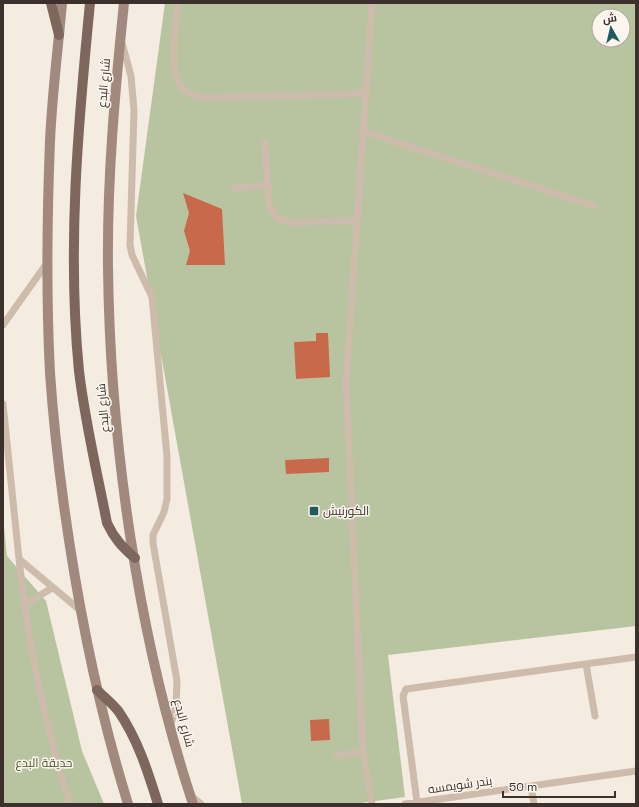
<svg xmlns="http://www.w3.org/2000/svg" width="639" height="807" font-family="'Space Grotesk',Cairo,sans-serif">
<rect width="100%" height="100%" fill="#f4ebe1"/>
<path fill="#b8c4a0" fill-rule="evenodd" d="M165,3H636V626L388,655L405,797L353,804H242L136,216ZM599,16H623V40H599Z
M3,517L7,556L46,601L82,751L104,804H3Z"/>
<path fill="#c8694b" d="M183,193L222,209L225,265H186L190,251L184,231L189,213Z
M316,333H328L330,377L296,379L294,342L316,341Z
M329,458V472L286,474L285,460Z
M329,719L330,740L311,741L310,720Z"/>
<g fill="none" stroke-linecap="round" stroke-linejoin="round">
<path stroke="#cdbbac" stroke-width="7" d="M178,3C176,25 165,79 187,92C193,96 201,97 208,98L366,93
M372,3L346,383L363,753L372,804
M122,43L131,76L134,110L130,245L132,255L152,297L167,456V499L164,512L153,535V543L177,681L176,706L171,724
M362,131L594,206
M265,143L269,205L277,218L287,222L356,221
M234,188L268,185
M3,325L47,263
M3,404L19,559L81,611
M19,559C28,643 44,724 70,804
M24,605L52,588
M586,664L595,716
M337,755L363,753
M531,786L534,804
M190,795L201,804
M417,802L403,696L406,689L636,657
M405,804L636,771"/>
<path stroke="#a18a7d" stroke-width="10" d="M62,3C58,49 52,95 50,141C47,218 46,296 50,373C53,417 58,462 64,506C78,607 98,707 128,804
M124,3C115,91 107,179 108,267C110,442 138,638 193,804"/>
<path stroke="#7d675c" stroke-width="10" d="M51,3L59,35
M90,3C78,125 67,249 79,371C85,422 97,472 107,523C114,538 122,547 135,558
M97,690C104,697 113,704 119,712C138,740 148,772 158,804"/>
</g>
<rect fill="#1f5a5e" stroke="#fbf5ee" stroke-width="1.5" x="309" y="506" width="10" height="10" rx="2"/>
<g text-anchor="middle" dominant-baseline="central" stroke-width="3" stroke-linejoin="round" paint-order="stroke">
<g font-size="12" fill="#3b302b" stroke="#fbf5ee">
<text transform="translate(104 83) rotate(-85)">شارع البدع</text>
<text transform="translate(103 408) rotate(-95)">شارع البدع</text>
<text transform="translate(184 723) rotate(75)">شارع البدع</text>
<text transform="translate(460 785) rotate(-8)">بندر شويمسه</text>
</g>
<g font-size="12" fill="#3b302b" stroke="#fbf5ee" text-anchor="start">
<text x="323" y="511">الكورنيش</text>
</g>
<g font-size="12" fill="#4a5a2e" stroke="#fbf5ee">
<text x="44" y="763">حديقة البدع</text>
</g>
</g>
<rect width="639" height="807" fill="none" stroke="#3b302b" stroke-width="8"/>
<g transform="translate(611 28) rotate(352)"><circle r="19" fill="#fbf5ee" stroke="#aea6a0"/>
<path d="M0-3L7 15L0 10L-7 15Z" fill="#1f5a5e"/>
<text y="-6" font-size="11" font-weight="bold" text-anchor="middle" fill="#3b302b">ش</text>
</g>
<path d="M503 791v6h112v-6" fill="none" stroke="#3b302b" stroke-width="2"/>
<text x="509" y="791" font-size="12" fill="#3b302b" stroke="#fbf5ee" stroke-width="3" paint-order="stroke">50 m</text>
</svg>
